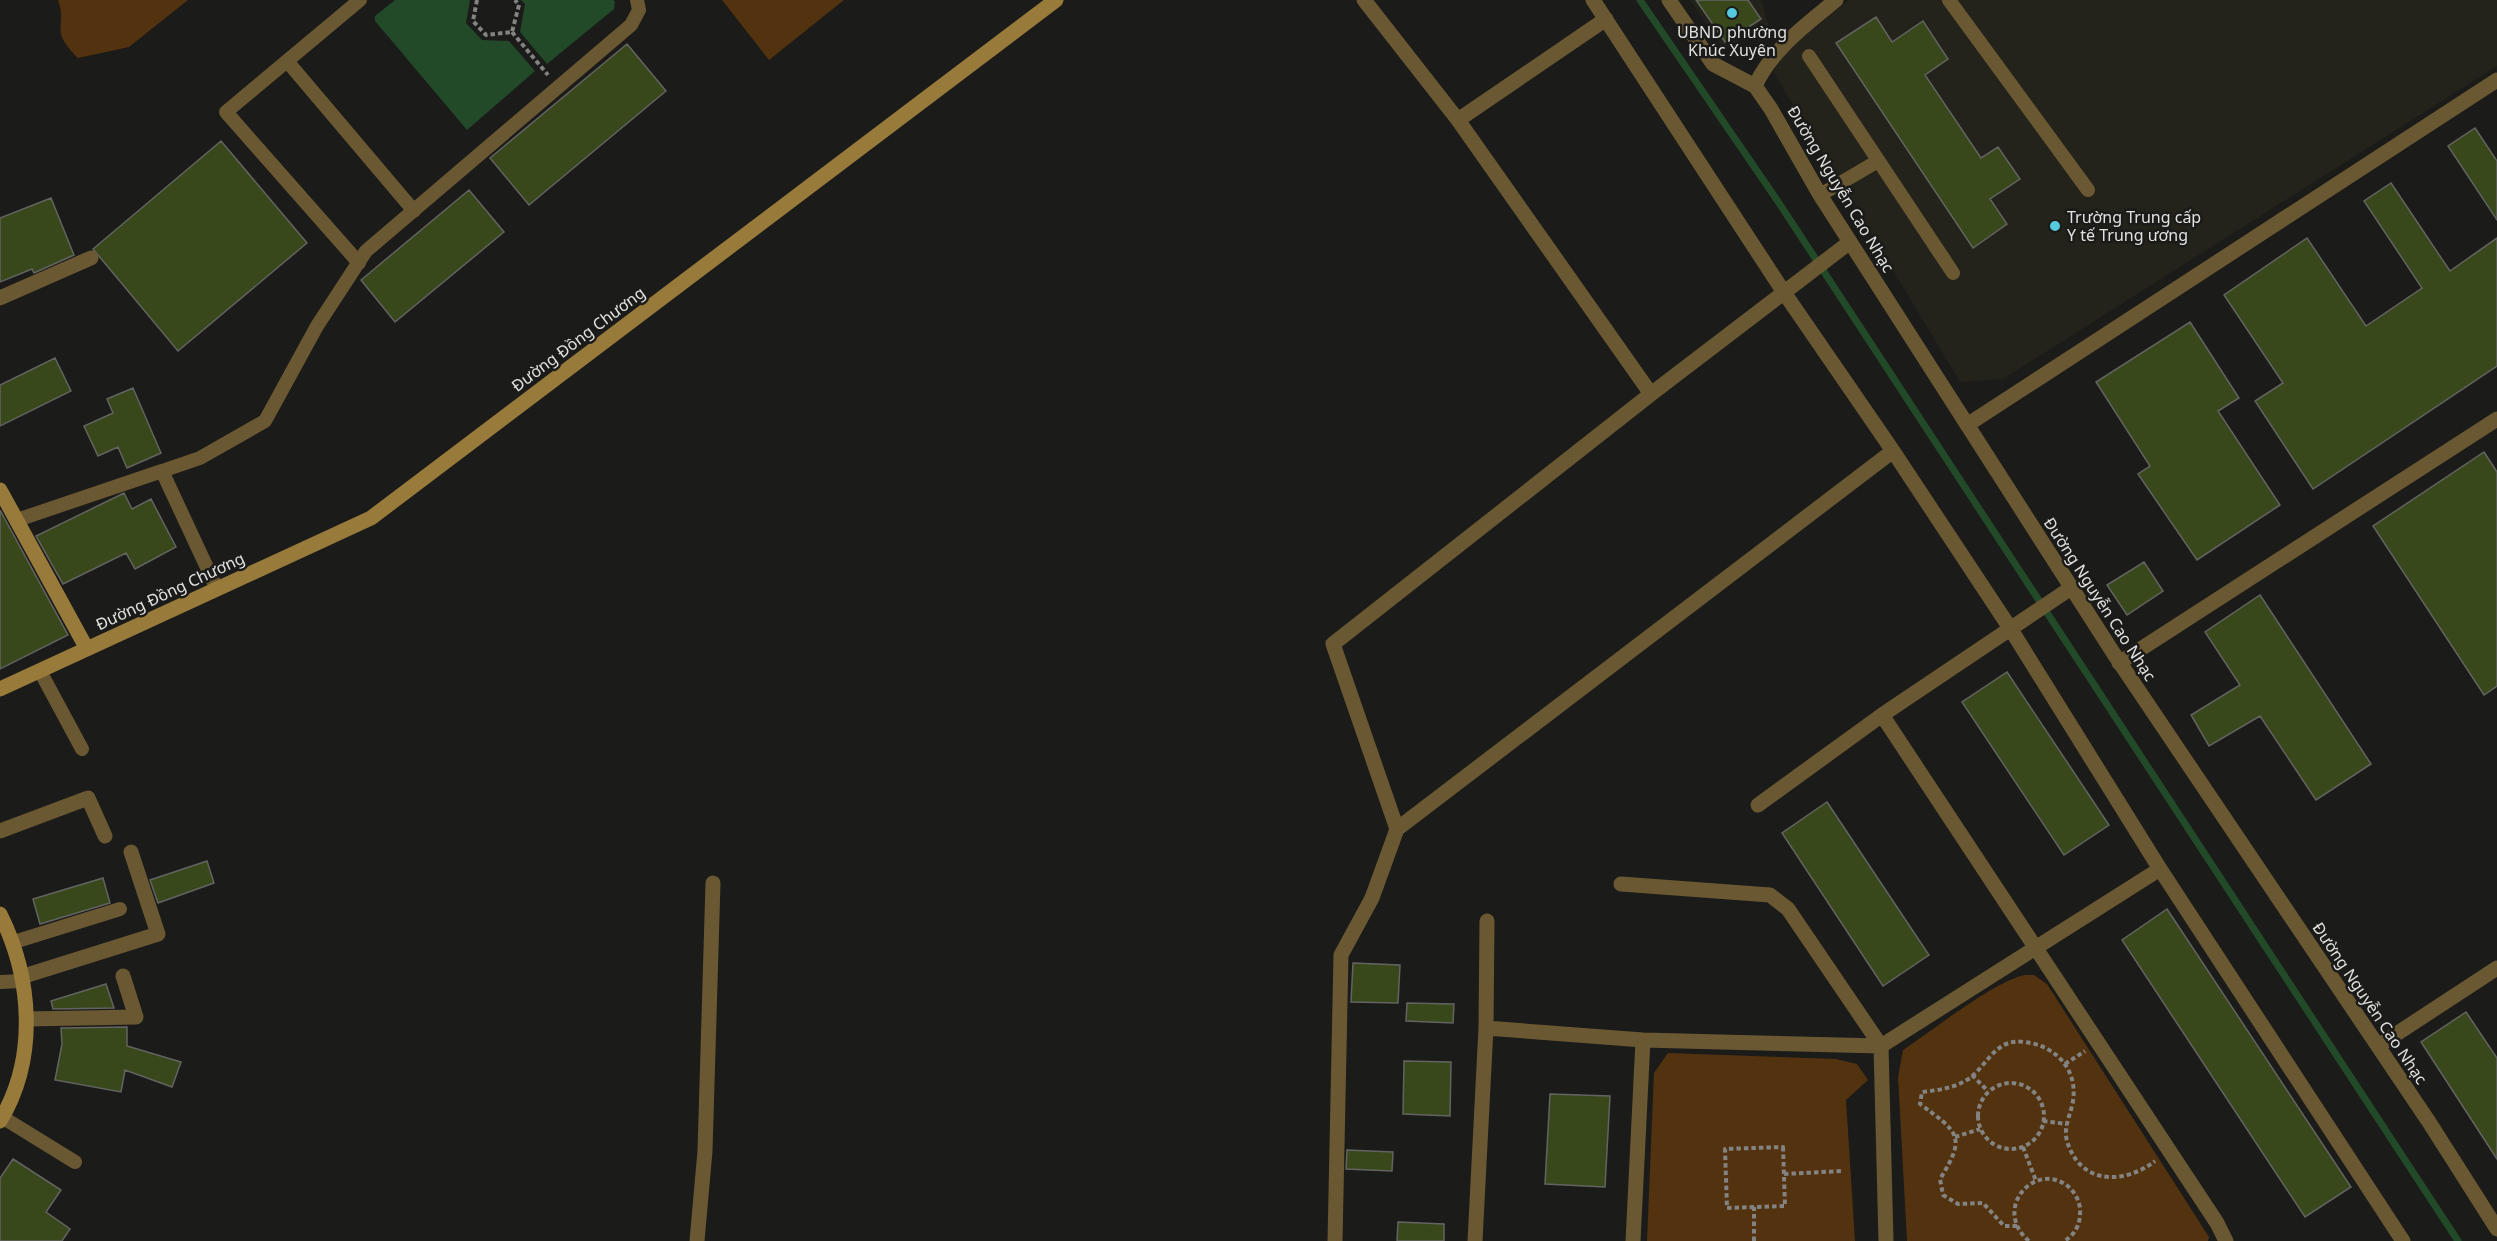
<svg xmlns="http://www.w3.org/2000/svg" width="2497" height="1241" font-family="'Noto Sans',sans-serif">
<rect width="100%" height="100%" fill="#1b1b19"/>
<path fill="#23231b" d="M1690,0H1761L1769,26L1724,50Z
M1849,0H2497V66L2003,379L1960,382L1774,73L1777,59Z"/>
<path fill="#53320f" d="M58,0H188L129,47L78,58C48,28 68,29 58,0Z
M722,0H844L769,60Z
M2025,975H2034L2047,984L2209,1237L2208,1241H1907L1898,1077L1903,1050C1932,1031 1994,981 2025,975Z
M1668,1053L1836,1059L1857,1064L1868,1080L1846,1100L1855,1241H1647L1654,1073Z"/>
<path fill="#224a29" d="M395,0H470L466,23L482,40L509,41L535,71L467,130L375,21V16Z
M521,0H613L615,2L614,9L547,64L520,32L525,4Z"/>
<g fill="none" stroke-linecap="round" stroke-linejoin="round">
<path stroke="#224a29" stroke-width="7" d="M1640,0L1779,203L2458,1241"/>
</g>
<path fill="#38481b" stroke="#636462" stroke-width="1.5" d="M1696,0H1748L1761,19L1725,42Z
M1876,17L1892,42L1923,21L1948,59L1925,75L1981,158L1998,147L2020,179L1990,199L2007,224L1973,248L1836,43Z
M627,44L666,91L529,205L490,158Z
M2475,128L2497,161V220L2448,146Z
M221,141L307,243L178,351L93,249Z
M2391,183L2450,271L2497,238V366L2313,489L2255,401L2283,383L2224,295L2307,238L2366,326L2422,288L2364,201Z
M469,190L504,232L395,322L361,280Z
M51,198L74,255L34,273L32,269L0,282V218Z
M2190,322L2239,398L2218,411L2280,505L2197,560L2138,474L2150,466L2096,382Z
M55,358L71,391L0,426V385Z
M133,388L161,453L127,468L118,447L98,456L84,426L113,413L107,399Z
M2484,452L2497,472V686L2484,695L2373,526Z
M124,493L132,509L151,499L176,547L135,569L126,553L63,584L36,536Z
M0,510L68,635L0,669Z
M2144,562L2163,591L2127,615L2107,585Z
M2260,595L2371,764L2316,800L2260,716L2209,746L2191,715L2240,685L2205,632Z
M2007,672L2109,825L2064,855L1962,702Z
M1827,802L1929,955L1883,986L1782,833Z
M207,861L214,883L158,903L150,880Z
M103,878L110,903L40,924L33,899Z
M2167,909L2351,1187L2305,1217L2122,940Z
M1353,963L1400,965L1398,1003L1351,1002Z
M106,984L114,1008L53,1009L51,1001Z
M1407,1003L1454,1004L1453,1023L1406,1021Z
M2466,1012L2497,1058V1159L2421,1042Z
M127,1027V1046L181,1062L172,1087L125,1070L121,1092L55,1080L62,1044L61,1028Z
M1404,1061L1451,1062L1450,1116L1403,1114Z
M1550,1094L1610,1096L1605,1187L1545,1184Z
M1347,1150L1393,1152L1392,1171L1346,1169Z
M13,1159L61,1190L46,1212L70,1229L62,1241H0V1178Z
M1398,1222L1444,1224V1241H1397Z"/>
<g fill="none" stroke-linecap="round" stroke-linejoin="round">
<path stroke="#838381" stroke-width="4" stroke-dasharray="4.5 3" stroke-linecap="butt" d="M477,0L473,21L486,35L512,32L519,5L515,0
M512,32L548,75
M2065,1064L2085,1051
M1972,1075L1988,1091
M1978 1116a33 33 0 1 1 66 0a33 33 0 1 1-66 0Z
M2043,1121L2067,1124
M1955,1137L1980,1129
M1783,1147L1785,1206L1727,1208L1725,1149Z
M2023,1147L2036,1181
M1784,1174L1843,1171
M2017,1226H2004L1983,1203L1958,1204L1943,1195L1940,1179C1967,1136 1958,1132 1920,1104L1922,1092C1939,1090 1955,1088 1970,1078C1988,1064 1996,1038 2024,1042C2055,1045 2078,1069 2073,1101C2071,1114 2063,1127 2067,1141C2080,1185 2124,1185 2155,1161
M1754,1241V1207
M2029,1241C1990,1208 2038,1157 2071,1189C2077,1196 2081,1205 2080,1214C2080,1225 2074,1236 2064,1241"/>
<path stroke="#6a5832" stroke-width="14" d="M1949,0L2088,190
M1809,56L1953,273
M287,61L414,211
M1820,195L1878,161
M359,263L226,112L360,0
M162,471L200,458L265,421L317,326L366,251L631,25L639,10L637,0
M17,520L162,471L217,589
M40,671L82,749
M14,942L120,909
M0,982L22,981
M2,1117L75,1162"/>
<path stroke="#6a5832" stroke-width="15" d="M1364,0L1458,120L1651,394L1333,644L1397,829L1893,451
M1593,0L1783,291L1893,451L2010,628L2160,869L2403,1241
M1669,0L1713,64L1755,86L1771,109L1820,195L2114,654L2429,1122L2497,1229
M1755,86C1772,49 1805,26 1836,0
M1458,120L1606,19
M0,298L91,258
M1651,394L1850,242
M1967,425L2497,80
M2119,663L2497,419
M1882,715L2217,1223L2226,1241
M1758,805L1882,715L2071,588
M0,831L88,798L105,836
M1621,884L1770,895L1788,909L1881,1046L1886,1241
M21,977L158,934L131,852
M27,1019L136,1017L123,976
M1486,1028L1643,1040L1881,1046L2160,869
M2378,1046L2497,968
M697,1241L705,1151L713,883
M1335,1241L1341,955L1372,898L1397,829
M1475,1241L1486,1028L1487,921
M1633,1241L1643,1040"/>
<path stroke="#987a3b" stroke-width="15" d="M0,490L87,649
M0,689L371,518L1056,0
M0,914C32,978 38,1058 0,1121"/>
</g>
<g fill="#55cade" stroke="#1b1b19" stroke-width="2">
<circle cx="1732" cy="13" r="6"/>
<circle cx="2055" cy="226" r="6"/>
</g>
<g text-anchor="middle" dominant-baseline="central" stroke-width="5" stroke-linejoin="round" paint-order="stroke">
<g font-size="16" fill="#e1e1e0" stroke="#1b1b19">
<text x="1732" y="32">UBND phường<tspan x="1732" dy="18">Khúc Xuyên</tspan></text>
<text x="2067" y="217" text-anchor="start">Trường Trung cấp<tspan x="2067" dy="18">Y tế Trung ương</tspan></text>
</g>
<g font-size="16" fill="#e1e1e0" stroke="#1b1b19">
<text transform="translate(1841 189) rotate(59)">Đường Nguyễn Cao Nhạc</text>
<text transform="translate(578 339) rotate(-37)">Đường Đồng Chương</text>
<text transform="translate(170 591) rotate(-25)">Đường Đồng Chương</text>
<text transform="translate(2100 599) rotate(57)">Đường Nguyễn Cao Nhạc</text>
<text transform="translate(2370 1003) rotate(56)">Đường Nguyễn Cao Nhạc</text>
</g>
</g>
</svg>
